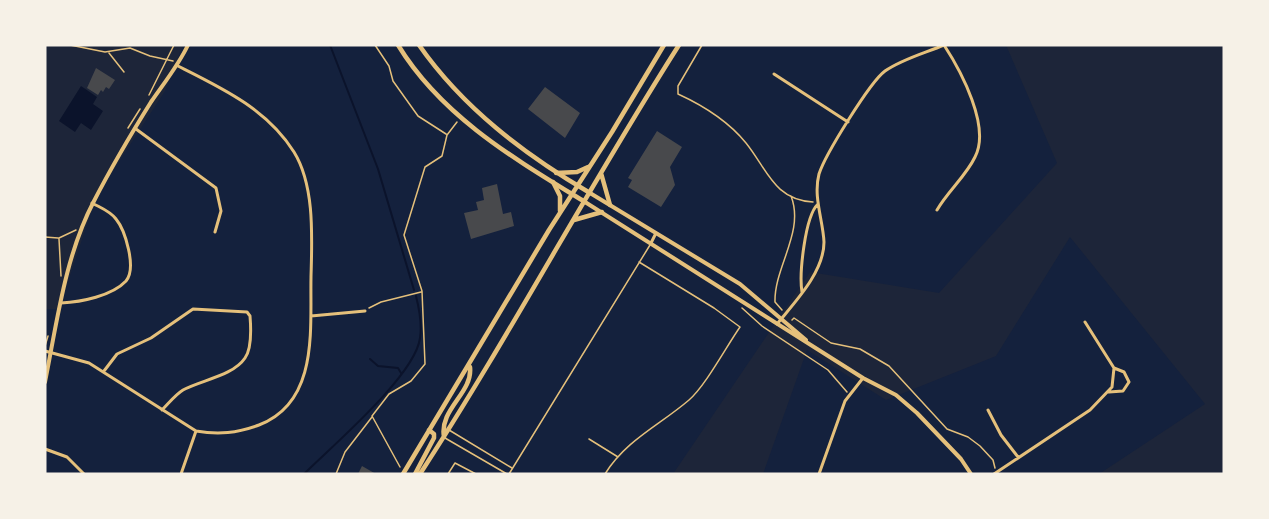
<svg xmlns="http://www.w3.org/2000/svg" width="1269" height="519" font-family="'Space Grotesk',sans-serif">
<rect width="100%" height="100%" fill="#14213d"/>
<path fill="#1d2539" d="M45,45H183L165,91L96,197L59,309H45Z
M1006,45H1224V474H1099L1205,404L1070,237L996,356L886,400L807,350L763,474H673L810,272L939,293L1057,163Z"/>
<path fill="#0b132b" d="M81,86L97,97L93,104L103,111L91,130L81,123L75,132L59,121Z"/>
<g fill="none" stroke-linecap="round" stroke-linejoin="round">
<path stroke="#0b132b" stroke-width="2" d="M330,45L378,169L414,290
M370,359L378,366L398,368L401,373
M304,474C332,446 415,376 420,338C422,326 419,308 416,296"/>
</g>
<path fill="#48494c" d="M96,68L115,80L109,89L106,87L103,92L101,90L98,95L87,88Z
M545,87L580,113L565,138L528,109Z
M657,131L682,147L670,167L675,185L661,207L628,187L632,180L628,178Z
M497,184L503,214L511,212L514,226L471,239L464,213L478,210L476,202L484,200L482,188Z
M362,466L376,474H358Z"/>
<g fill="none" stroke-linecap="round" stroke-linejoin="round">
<path stroke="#e5c07b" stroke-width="1.5" d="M70,45L105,52L130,48L150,56L173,61
M375,45L389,66L393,81L418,116L446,134
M702,45L678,86V94C702,105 729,122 746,143C767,169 774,200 813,202
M109,53L124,72
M149,95L174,45
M128,128L140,109
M45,237L58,238
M59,238L76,230
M59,239L61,276
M369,308L381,302L421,292
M742,308L762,326L828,370L847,392
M782,310L775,302C774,267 805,232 791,196
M792,320L794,318L831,343L860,349L889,366L947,429L968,437L980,446L993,460L995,468
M45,346L48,336
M400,467L372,416L389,394L411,381L425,364L422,291L404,235L425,167L442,156L447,135L457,122
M336,474L345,452L372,417"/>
<path stroke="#e5c07b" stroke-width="1.5" d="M449,430L512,468
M445,438L507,474
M589,439L618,457
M448,474L455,463L476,474
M509,474L650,245
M605,474C626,440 660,425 689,400C706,385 726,347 740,327L714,308L639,262"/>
<path stroke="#e5c07b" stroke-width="3" d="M774,74L848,122
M136,129L216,188L221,211L215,232
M937,210C948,191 966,176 975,157C991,127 961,71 944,45
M651,243L656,233
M802,292C799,274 805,216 818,204
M61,303C81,302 112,296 126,281C137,268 125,230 116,219C110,211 101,208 92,203
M311,316L365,311
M777,324C795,302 824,272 824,242C823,220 813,197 819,174C825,155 870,82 885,71C902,59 925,53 944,45
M45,351L89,363L196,431C219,435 237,433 259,425C319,402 310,329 311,277C312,238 315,186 294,152C267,109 222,88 178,66
M104,371L117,354L151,338L193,309L247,312L250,316C251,328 252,348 245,358C233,376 201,380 183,390C175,395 169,403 162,410
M1109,392L1123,391L1129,382L1124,372L1114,368
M988,410L1001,435L1018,457
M45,449L67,457L84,474
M181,474L196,431
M819,474L845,401L863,378
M994,474L1090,410L1112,387L1114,368L1085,322"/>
<path stroke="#e5c07b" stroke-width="4" d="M590,193L740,284L806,340
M585,202L863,378L896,395L917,413L961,459L971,474
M45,382C57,322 65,256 94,201C111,168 131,134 151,102C164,83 178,66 188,45"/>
<path stroke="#e5c07b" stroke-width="4.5" d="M398,45C442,117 515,159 585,202
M419,45C463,108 524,154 590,193"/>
<path stroke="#e5c07b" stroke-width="4.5" d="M556,173L577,172L588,167
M601,173L610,205
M553,182L560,196V211
M574,220L602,212
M444,437C439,409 473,393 470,367
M403,474L549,230L612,132L664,45
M415,474L434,438V434L429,430
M420,474C511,334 589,186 679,45"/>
</g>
<rect width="1269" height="519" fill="none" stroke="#f6f1e7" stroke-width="93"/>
</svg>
